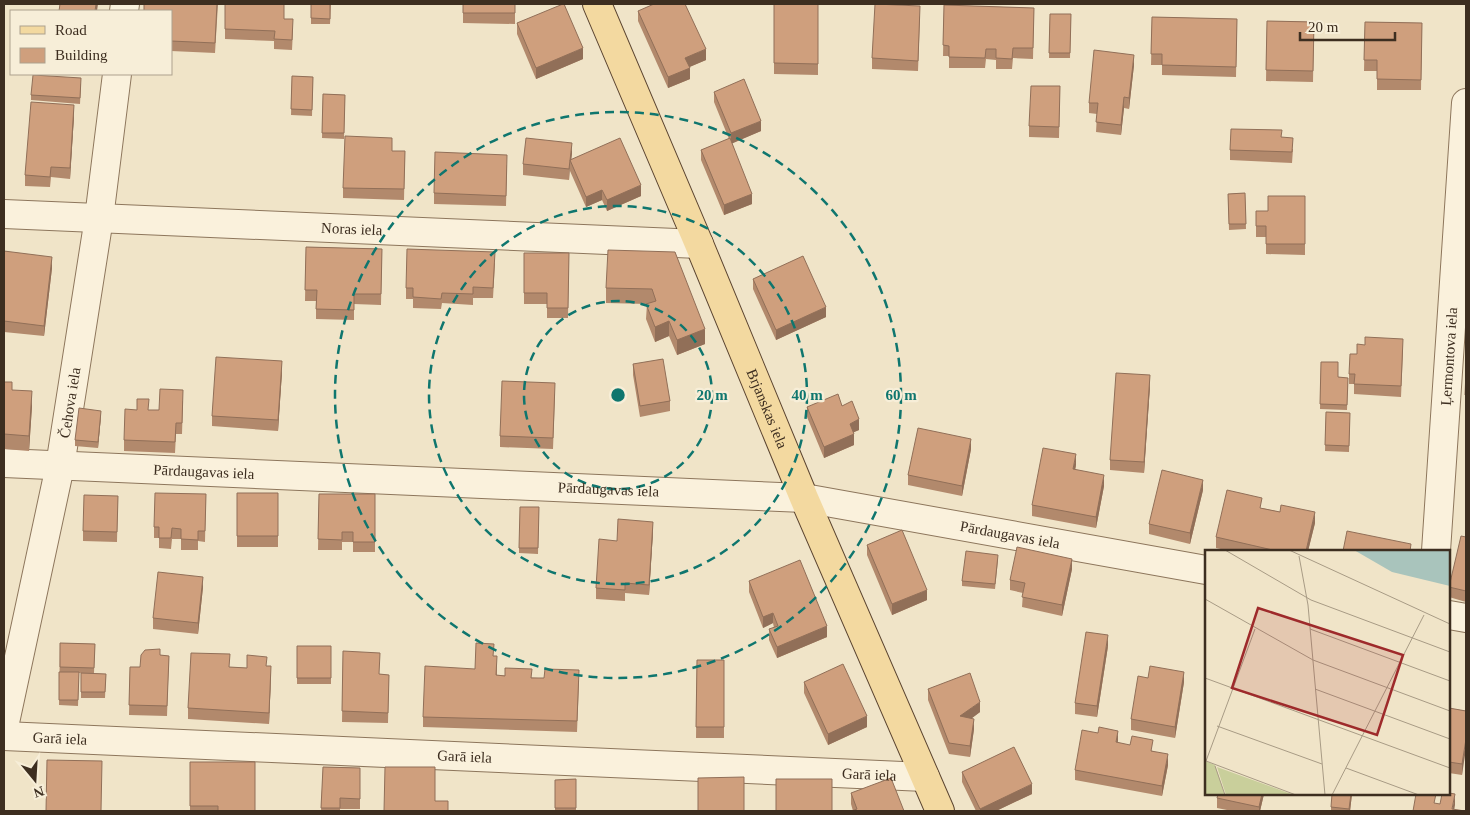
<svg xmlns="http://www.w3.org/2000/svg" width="1470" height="815" font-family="Georgia,serif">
<rect width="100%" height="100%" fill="#f0e4c8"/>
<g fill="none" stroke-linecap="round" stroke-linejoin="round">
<g stroke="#8d765c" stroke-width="30">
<g id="minor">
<path d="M124,11L125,4"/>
<path id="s1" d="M4,214L699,244"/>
<path id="s2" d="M4,463L804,498L1206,570"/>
<path id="s3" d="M1436,551L1466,103"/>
<path d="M1449,615L1466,618"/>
<path id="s4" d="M4,727L60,466L99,218L117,74"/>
<path id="s5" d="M4,736L925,777"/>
</g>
</g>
<g stroke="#5b4430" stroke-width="30">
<g id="major">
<path id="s6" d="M597,4L699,244L804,498L940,811"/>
</g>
</g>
<use href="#minor" stroke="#faf1dc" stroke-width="28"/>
<use href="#major" stroke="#f3d9a0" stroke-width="28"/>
</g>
<path fill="#b2896c" d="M218,4L215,53L171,51V11Z
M311,4H331L330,24H311Z
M463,4H515V24L463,23Z
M774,4H818V75L774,74Z
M944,5L1034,8L1033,59L1013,58L1012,69H996V60L986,59L985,68H949V56H943Z
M638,11L706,60L689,67L690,79L668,88L638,21Z
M1050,14H1071L1070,58H1049Z
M920,16L918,71L872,69V58Z
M1152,17L1237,19L1236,77L1162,75V65H1151Z
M284,19L293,30L292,50L274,49V41L225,39V29Z
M1267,21L1314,22L1313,82L1266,81Z
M1365,22L1422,23L1421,90H1377V71H1364Z
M517,23L583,59L536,79L517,34Z
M1134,65L1129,109L1124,108L1121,135L1096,132L1097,114L1089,113V103Z
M292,76L313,77L312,116L291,115Z
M81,84L80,104L31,100V95Z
M1060,86L1059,138L1029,137V126Z
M714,92L761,131L732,143L752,204L724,215L701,160V150L729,139L714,102Z
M323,94L345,95L344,139L322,138Z
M74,116L70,179L51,177L50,187L25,186V175Z
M1293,149L1292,163L1230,160V150Z
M392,151H405L404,200L343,198V188Z
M572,153L571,160L641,196L607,211L602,200L586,207L570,171V166L569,180L523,175V164Z
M507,165L506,206L434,204V193Z
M1245,193L1246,229L1229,230L1228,194Z
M1305,196V255L1266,254V237H1256V211H1268Z
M306,247L382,249L381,305L354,304V320L316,319V301H305Z
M4,251L52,268L44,336L4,332Z
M675,252L705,344L677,355L669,336L655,342L646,319L647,304L606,303V288Z
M524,253H569L568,318H547V304H524Z
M495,263L493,298H473V305L442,303L441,309L413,308V299H406V288Z
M753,279L826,317L776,340L753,289Z
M1403,350L1401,397L1354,394V384H1349V374L1357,354Z
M1321,362L1338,377L1348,378L1347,410L1320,409Z
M633,364L670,401V411L640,417L633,375Z
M1466,371V405H1465Z
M282,372L278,431L212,426V416Z
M4,382L12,390L32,406L29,451L4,449Z
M1150,386L1144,473L1110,470V460Z
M555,394L553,449L500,447V436Z
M183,401L182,434H176L175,453L124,451V440L149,410H159Z
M842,406L859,430L853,432L854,445L824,458L807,417V407Z
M1326,412L1350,413L1349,452L1325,451Z
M101,416L98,448L75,446V440Z
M971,449L962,496L908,485V475Z
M1076,465L1075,470L1104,486L1096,528L1032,516V505Z
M1203,490L1190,544L1149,534V524Z
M237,493H278V547H237Z
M206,494L205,542L198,541V550H181V539H172L171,549L159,548V538H154V527Z
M319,494H375V552H353V542H342V550H318Z
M118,496L117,542L83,541V531Z
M539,507L538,554L519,553V548Z
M1262,508L1280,512L1315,523L1308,551H1230L1216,548V537Z
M653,532L649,595L625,593V601L596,599V588L617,541Z
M1466,537V602L1449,597V587Z
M867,545L927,600L892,615L867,555Z
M998,560L995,589L962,586V581Z
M1072,569L1062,616L1022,607L1023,593L1010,590V580Z
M749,581L827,637L777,658L769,640V629L774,628L773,623L763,628L749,592Z
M203,587L198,634L153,629V618Z
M60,643L95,644L94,673H79L78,706L59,705Z
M297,646H331V684H297Z
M1108,646L1097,717L1075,714V703Z
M343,651L379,674L389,675L388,723L342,722Z
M160,655L169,656L167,716L129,715L130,667H140Z
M494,656L497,667V675L579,681L577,732L423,727V717L475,669Z
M697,660H724V738H696Z
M267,666L271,676L269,724L188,719V708L230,667L247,668Z
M81,673L106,674L105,698H81Z
M1148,678L1184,682L1175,738L1131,730V719Z
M804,682L867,727L828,745L804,693Z
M928,689L980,712L972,718L974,729L970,757L949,754L928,700Z
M1449,708L1466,711L1462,775L1449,773Z
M1118,743L1153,751L1168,765L1162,796L1075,780V770Z
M190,762L255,811H190Z
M323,767L360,768V809H340V811H321Z
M962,772L1032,794L996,811H976L962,782Z
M576,779V811H555V780Z
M851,793L904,811H853L851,804Z
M1264,794L1260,811H1232L1217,808V798Z
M1352,794L1350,811H1331V807Z"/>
<path fill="#916f58" d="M96,4H98L97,11H95Z
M583,48V59L536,79V68Z
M706,49V60L685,69V58Z
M1134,55V65L1129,109V98Z
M690,68V79L668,88V77Z
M1124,97V108L1121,135V125Z
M74,105V116L70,179V168Z
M761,121V131L731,144V133Z
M572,143V153L571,162L570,160L569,180V169Z
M641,185V196L607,211V200Z
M602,190V200L586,207V197Z
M752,194V204L724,215V205Z
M52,257V268L44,336V326Z
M826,307V317L776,340V330Z
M669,321V336L655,342V327Z
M705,329V344L677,355V340Z
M282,361V372L278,431V420Z
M1150,375V386L1144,473V462Z
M32,391V406L29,451V436Z
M101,411V416L98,448V442Z
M859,419V430L850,434V424Z
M854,434V445L824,458V447Z
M971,439V449L962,496V486Z
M1076,454V465L1073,480V469Z
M1104,475V486L1096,528V517Z
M1203,480V490L1190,544V533Z
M1315,512V523L1308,551H1306Z
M653,522V532L649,595V585Z
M1072,559V569L1062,616V605Z
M203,577V587L198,634V623Z
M927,590V600L892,615V604Z
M773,613V623L763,628V617Z
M827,626V637L777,658V647Z
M1108,635V646L1097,717V706Z
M271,666V676L269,724V713Z
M1184,672V682L1175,738V727Z
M980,702V712L960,727V716Z
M867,716V727L828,745V734Z
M974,719V729L970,757V746Z
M1118,731V741L1116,753V742Z
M1466,739V749L1462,775V764Z
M1168,754V765L1162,796V786Z
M1032,784V794L996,811H980V809Z
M1262,794H1264L1260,811H1259V807Z
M1351,794H1352L1350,811H1349Z
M1455,794V805L1454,811H1452Z"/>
<path fill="#cf9f7d" stroke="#916f58" d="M60,4H96L95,11H59Z
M144,4H217L215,43L171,41V11H144Z
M225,4H284V19H293L292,40L274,39L275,31L225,29Z
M311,4H330V19L311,18Z
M463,4H515V13H463Z
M563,4H564L583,48L536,68L517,23Z
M654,4H685L706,49L685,58L690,68L668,77L638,11Z
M774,4H818V64L774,63Z
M875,4L920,6L918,61L872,58Z
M944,5L1034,8L1033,48H1013L1012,59L996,58V49H986L985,58L949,57V46L943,45Z
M1050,14H1071L1070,53H1049Z
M1152,17L1237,19L1236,67L1162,65V54H1151Z
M1267,21L1314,22L1313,71L1266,70Z
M1365,22L1422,23L1421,80L1377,79V60H1364Z
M1094,50L1134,55L1129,98L1124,97L1121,125L1096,122L1098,103H1089Z
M33,75L81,78L80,98L31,95Z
M292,76L313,77L312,110L291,109Z
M744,79L761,121L731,133L714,92Z
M1031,86H1060L1059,127L1029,126Z
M323,94L345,95L344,133H322Z
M31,102L74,105L70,168L51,167L50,177L25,175Z
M1231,129L1282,130L1281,137L1293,138L1292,152L1230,150Z
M345,136L392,138V151H405L404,189L343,188Z
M526,138L572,143L569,169L523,164Z
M620,138L641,185L607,200L602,190L586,197L570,160Z
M730,138L752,194L724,205L701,150Z
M435,152L507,155L506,196L434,193Z
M1245,193L1246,224H1229L1228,194Z
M1268,196H1305V244H1266V226H1256V211H1268Z
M306,247L382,249L381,294H354V310L316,309L317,290H305Z
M407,249L495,252L493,288L473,287V294L442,293L441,299L413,297V288H406Z
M608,250L675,252L705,329L677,340L669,321L655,327L646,304L656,301L652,289L606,288Z
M4,251L52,257L44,326L4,321Z
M524,253H569L568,308H547V293H524Z
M803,256L826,307L776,330L753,279Z
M1365,337L1403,339L1401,386L1354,384L1355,374H1349L1350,354H1357V344L1365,345Z
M216,357L282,361L278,420L212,416Z
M663,359L670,401L640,406L633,364Z
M1321,362H1338V377L1348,378L1347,405L1320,404Z
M1466,371V395H1465Z
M1116,373L1150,375L1144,462L1110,460Z
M502,381L555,383L553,438L500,436Z
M4,382H12V390L32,391L29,436L4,434Z
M160,389L183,390L182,423H176L175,442L124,440L125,409L137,410V399H149L148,410H159Z
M838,394L842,406L852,401L859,419L850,424L854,434L824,447L807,407Z
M79,408L101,411L98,442L75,440Z
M1326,412L1350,413L1349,446L1325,445Z
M918,428L971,439L962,486L908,475Z
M1043,448L1076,454L1073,469L1104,475L1096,517L1032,505Z
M1162,470L1203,480L1190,533L1149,524Z
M1227,490L1262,498L1260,508L1280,512L1281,505L1315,512L1306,551H1277L1216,537Z
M155,493L206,494L205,531H198V540L181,539V529L172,528L171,538H159V527H154Z
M237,493H278V536H237Z
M319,494H375V542H353V532H342V540L318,539Z
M84,495L118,496L117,532L83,531Z
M520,507H539L538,548H519Z
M618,519L653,522L649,585L625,583V590L596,588L599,539L617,541Z
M902,530L927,590L892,604L867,545Z
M1347,531L1411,544L1410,551H1343Z
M1461,536L1466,537V591L1449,587Z
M1017,547L1072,559L1062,605L1022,597L1025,583L1010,580Z
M966,551L998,555L995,584L962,581Z
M800,560L827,626L777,647L769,629L778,626L773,613L763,617L749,581Z
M158,572L203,577L198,623L153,618Z
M1086,632L1108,635L1097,706L1075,703Z
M60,643L95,644L94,668L60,667Z
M476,643L494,644L493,656H497L496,675L505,676V668L532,669L531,678H544L545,669L579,670L577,721L423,717L425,666L475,669Z
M297,646H331V678H297Z
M160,649V655L169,656L167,706L129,705L130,667H140L141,655L145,650Z
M343,651L380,653L379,674L389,675L388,713L342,711Z
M191,653L230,654L229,667L247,668V655L267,657L266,666H271L269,713L188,708Z
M697,660H724V727H696Z
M843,664L867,716L828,734L804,682Z
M1150,666L1184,672L1175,727L1131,719L1138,676L1148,678Z
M59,672H79L78,700H59Z
M81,673L106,674L105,692H81Z
M970,673L980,702L960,716L974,719L970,746L949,743L928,689Z
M1449,708L1466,711V739L1462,764L1449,762Z
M1099,727L1118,731L1116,742L1130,745L1132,736L1153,740L1151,751L1168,754L1162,786L1075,770L1082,730L1098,733Z
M1014,747L1032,784L980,809L962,772Z
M47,760L102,761L101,811H46Z
M190,762H255V811H218V806H190Z
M323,767L360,768V799L340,798V808H321Z
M385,767H435V801H448V811H384Z
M744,777V811H698V778Z
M891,778L904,811H852L857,809L851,793Z
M576,779V808H555V780Z
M776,779H832V811H776Z
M1449,793L1455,794L1452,809L1465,811H1413L1416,794H1436L1434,803L1440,804L1442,794Z
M1218,794H1262L1259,807L1217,798Z
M1332,794H1351L1349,809L1331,807Z"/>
<g fill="none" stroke="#0f766e" stroke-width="2.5" stroke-dasharray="9 6">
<circle cx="618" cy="395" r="94"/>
<circle cx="618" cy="395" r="189"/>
<circle cx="618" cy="395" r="283"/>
</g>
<g text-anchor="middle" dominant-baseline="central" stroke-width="4.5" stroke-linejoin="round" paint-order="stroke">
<g font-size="15" fill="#3d2e20" stroke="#f7eed8">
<text stroke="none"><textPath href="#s1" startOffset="348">Noras iela</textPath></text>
<text stroke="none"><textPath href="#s3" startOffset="195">Ļermontova iela</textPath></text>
<text stroke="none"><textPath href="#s4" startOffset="331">Čehova iela</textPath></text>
<text stroke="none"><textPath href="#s6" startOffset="439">Brjanskas iela</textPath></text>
<text stroke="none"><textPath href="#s2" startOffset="200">Pārdaugavas iela</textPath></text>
<text stroke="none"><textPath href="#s2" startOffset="605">Pārdaugavas iela</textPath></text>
<text stroke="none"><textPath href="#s2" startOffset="1010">Pārdaugavas iela</textPath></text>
<text stroke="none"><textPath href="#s5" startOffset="56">Garā iela</textPath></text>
<text stroke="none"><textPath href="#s5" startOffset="461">Garā iela</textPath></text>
<text stroke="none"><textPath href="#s5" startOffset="866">Garā iela</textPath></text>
</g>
</g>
<g transform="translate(1205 550)">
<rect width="245" height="245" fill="#f0e4c8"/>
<path d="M0,211L10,215L20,245H0ZM12,217L89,245H21Z" fill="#c9cf9b"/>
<path d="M149,0H245V36L187,22Z" fill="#a9c4bc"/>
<path fill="none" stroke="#a89b85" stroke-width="1" d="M20,0L106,50L245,102M84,0L245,74M94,6L103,55L120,245M0,49L108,110L245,161M105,79L245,131M0,128L245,218M110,139L245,189M12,176L117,214M1,211L50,79M1,211L91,245M10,216L20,245M141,218L214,245M127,245L219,65"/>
<path fill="#9e2a2b" fill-opacity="0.15" stroke="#9e2a2b" stroke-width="2.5" d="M53,58L198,105L172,185L27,138Z"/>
<rect width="245" height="245" fill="none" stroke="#3d2e20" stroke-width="2.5"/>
</g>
<circle cx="618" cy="395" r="8" fill="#0f766e" stroke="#f7eed8" stroke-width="2.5"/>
<g font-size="15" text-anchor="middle" font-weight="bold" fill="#0f766e" stroke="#f7eed8" stroke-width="4.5" stroke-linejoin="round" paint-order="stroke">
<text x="712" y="400">20 m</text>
<text x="807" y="400">40 m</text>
<text x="901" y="400">60 m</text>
</g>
<rect width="1470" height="815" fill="none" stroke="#3d2e20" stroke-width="10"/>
<rect x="10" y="10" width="162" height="65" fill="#f7eed8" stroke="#ada18e"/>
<rect x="20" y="26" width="25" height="8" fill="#f3d9a0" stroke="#ada18e"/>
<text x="55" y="35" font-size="15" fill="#3d2e20">Road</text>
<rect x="20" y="48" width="25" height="15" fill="#cf9f7d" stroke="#ada18e"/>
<text x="55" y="60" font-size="15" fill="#3d2e20">Building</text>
<g transform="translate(35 780) rotate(162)" stroke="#f7eed8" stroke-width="4" paint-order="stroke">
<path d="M0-4L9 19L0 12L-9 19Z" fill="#3d2e20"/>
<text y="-8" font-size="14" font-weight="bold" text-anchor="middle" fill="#3d2e20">N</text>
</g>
<path d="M1300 32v8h95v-8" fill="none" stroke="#3d2e20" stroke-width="2.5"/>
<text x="1308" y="32" font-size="15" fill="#3d2e20" stroke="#f7eed8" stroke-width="4" paint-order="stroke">20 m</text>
</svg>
